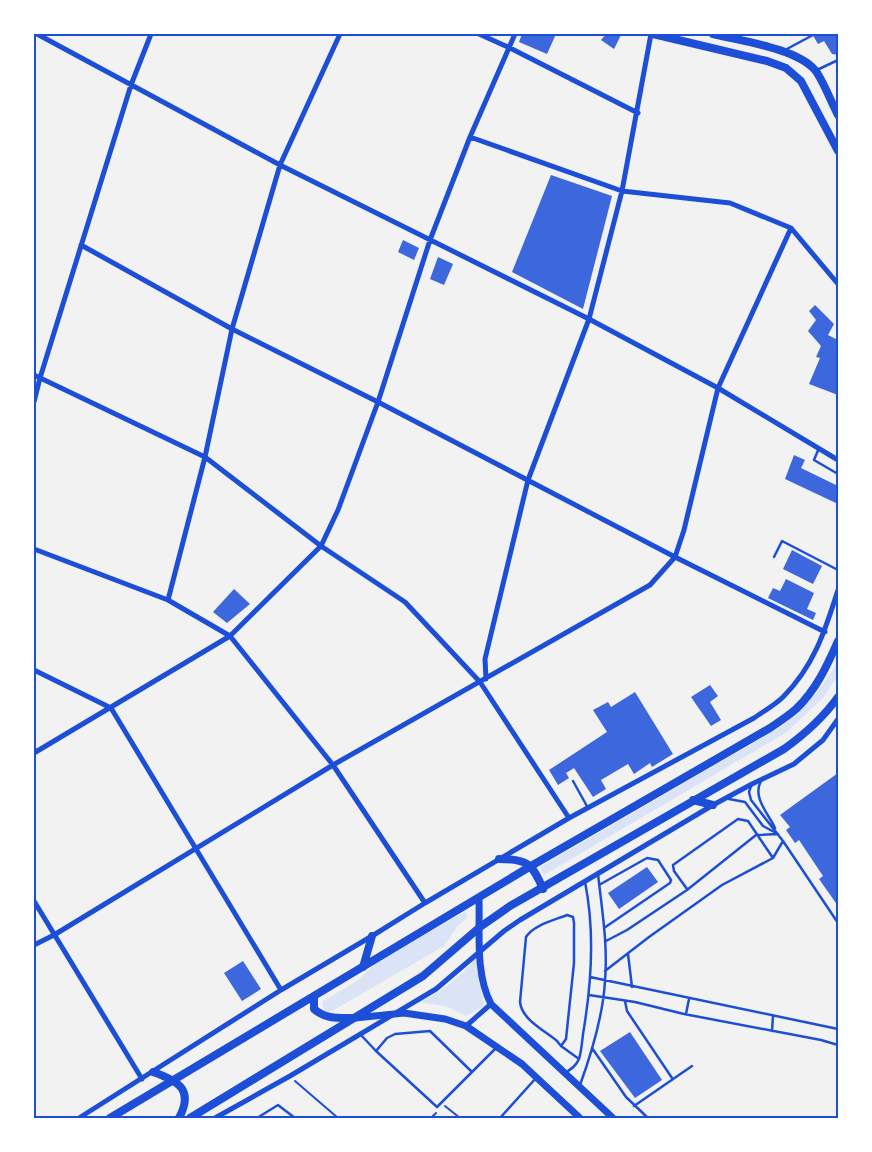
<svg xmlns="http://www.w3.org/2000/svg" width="872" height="1152" font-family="'Alegreya Sans',sans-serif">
<rect width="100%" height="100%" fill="#f2f2f2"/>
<path fill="#dbe4f7" d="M838,657V675L823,698L787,732L544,875L540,867L781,727C802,710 829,683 838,657Z
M466,911L467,918L458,925L444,946L332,1011L327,1012C323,1009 322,1006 323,1001L357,981L376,963Z
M475,959L484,1006L466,1016L446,1006L423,1003L422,1001C443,991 460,977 475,959Z"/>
<path fill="#3d67dc" d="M522,34H556L547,54L519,42Z
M606,34L621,35L614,49L601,40Z
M812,34H838V55L832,54L824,41L818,44Z
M551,175L612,196L583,309L512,272Z
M403,240L419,248L414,260L398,252Z
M438,257L453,264L444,285L430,279Z
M815,305L834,324L828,335L838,340V395L809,384L820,358L816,357L821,346L808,331L816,320L809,311Z
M794,455L805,460L801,468L838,486V504L785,479Z
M792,550L822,566L813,584L783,569Z
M786,579L814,593L807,609L816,613L813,620L768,598L773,588L780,591Z
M234,589L250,604L227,623L213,612Z
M710,685L718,696L710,702L721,720L711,726L691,697Z
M635,692L673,754L652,767L650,763L634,774L628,764L601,780L606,789L593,797L574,768L566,773L569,778L558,785L549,770L607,732L593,710L608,702L611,707Z
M838,773V906L819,879L823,876L799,840L795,843L786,830L790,827L780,815Z
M647,867L658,882L619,909L608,893Z
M243,961L261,989L242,1001L224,973Z
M630,1032L662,1080L635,1098L600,1051Z"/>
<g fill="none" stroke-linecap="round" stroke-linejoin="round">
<path stroke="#1d4ed8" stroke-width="2" d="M295,1081L338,1118
M445,1106L460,1118
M431,1118L436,1113"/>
<path stroke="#1d4ed8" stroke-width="2.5" d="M785,50L813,35
M817,70L838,60
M819,448L814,460L838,474
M774,557L782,541L838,570
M573,781L588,808
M761,781C752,797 768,813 775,828
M751,786L749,792L751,800L783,841L838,923
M729,799L745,802L763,826L776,833
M599,885L647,858L658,860L671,880L670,883L604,928
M687,889L674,871L673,865L738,819L748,821L773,858
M606,941L627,930L687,890L756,835L778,834
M628,954L632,987
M605,971L649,937L722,885L773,858L783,841
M590,977L838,1029
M589,995L635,1002L684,1014L821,1040L838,1045
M625,1001L627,1011L672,1078
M686,1014L689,999
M772,1031L773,1016
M360,1034L376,1051L437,1107L496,1048
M561,1046L566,1039L574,963V923L573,917L567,915C555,920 533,925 526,937L520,1002C522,1020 544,1030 557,1041L561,1046L579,1059
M592,1048L626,1097L648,1118
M376,1051L387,1038L395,1034L430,1031L472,1072
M565,1073C571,1069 576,1066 579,1059C582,1050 582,1038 584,1028C592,979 595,931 585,882
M580,1085C592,1052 603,1016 605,981C608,945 602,910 598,874
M634,1106L692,1066
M257,1118L278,1105L295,1118
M500,1118L536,1078
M837,1118L838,1116"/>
<path stroke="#1d4ed8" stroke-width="5" d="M37,34L280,165L589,319L718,388L838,460
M479,34L510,48L638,113
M470,137L622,191L730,203L791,228L838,284
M81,245L232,329L378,402L675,557L825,632
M34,375L205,457L321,546L405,602L480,682L569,818
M34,402L40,378L131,85L151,34
M34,549L168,600L230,636L333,765L425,903
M168,600L205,457L232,329L280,165L340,34
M34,670L111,708L281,990
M486,679L485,659L528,480L589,319L622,191L651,34
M34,753L230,636L321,546L338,510L378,402L430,240L470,137L515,34
M34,901L142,1079
M34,945L54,935L333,765L650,585L675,557L684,530L718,388L791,228
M466,1026L491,1004
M79,1118L281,990L372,936L425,903L569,818L754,718C764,711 775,705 783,697C814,666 825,631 838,590
M215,1118L290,1076L436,989L504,931L520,920L713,805L752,784L794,764L823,740L838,719"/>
<path stroke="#1d4ed8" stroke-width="7" d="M479,898C480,932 475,974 491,1004L613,1118
M355,1018L404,1013L445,1019L466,1026L522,1064L580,1118"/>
<path stroke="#1d4ed8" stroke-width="8" d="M653,34L767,61L786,68L801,81L838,151
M713,34C741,41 796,48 815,70C823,80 831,102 838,115
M693,800L713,805
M499,859C527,859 532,863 543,889
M363,967L372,936
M314,997V1009C325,1019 338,1018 352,1018
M153,1072C179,1081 194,1090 179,1118
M110,1118L531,866L770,728C779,722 788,716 796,709C816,690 827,666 838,641
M190,1118L423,976L480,927L510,906L784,749C805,734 823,718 838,697"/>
</g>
<rect width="872" height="1152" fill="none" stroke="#ffffff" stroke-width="70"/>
<rect x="35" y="35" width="802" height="1082" fill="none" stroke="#1d4ed8" stroke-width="2"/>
</svg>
